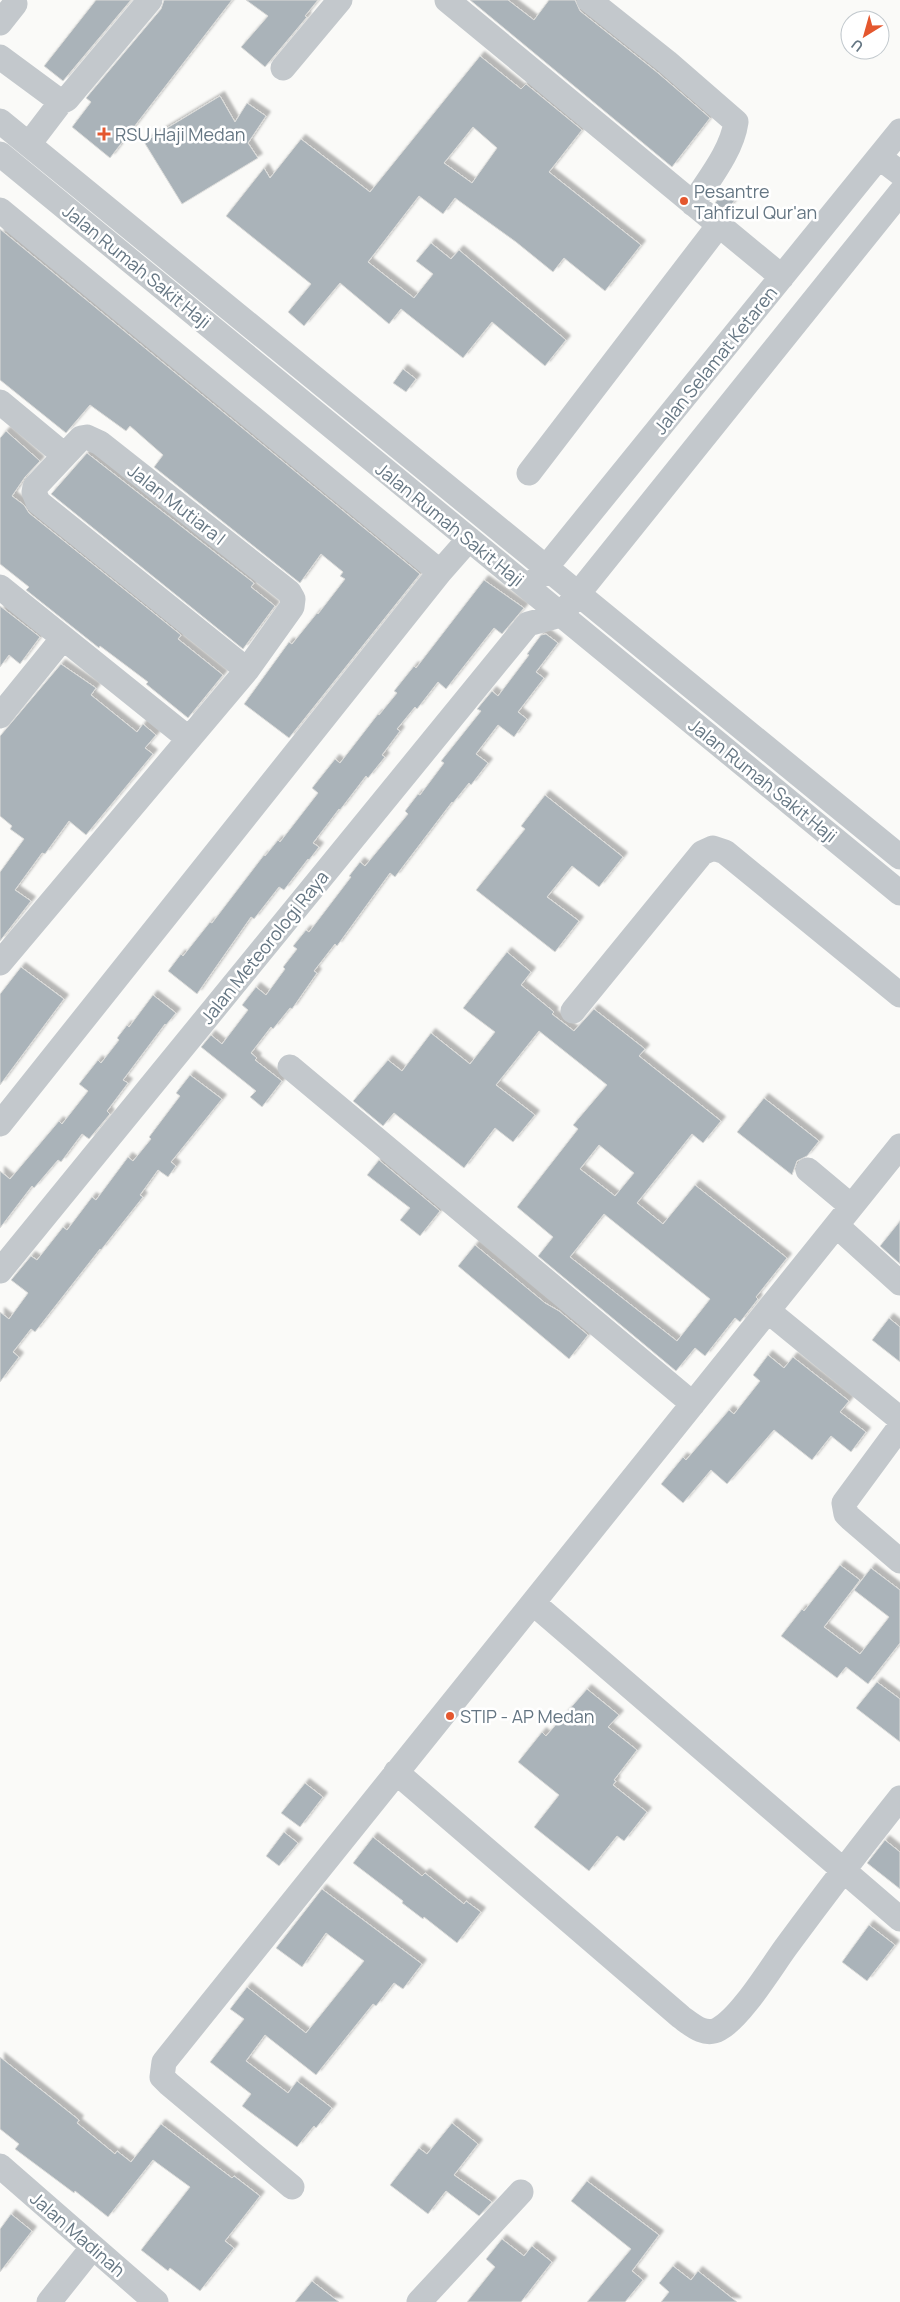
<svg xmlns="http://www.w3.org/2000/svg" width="900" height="2302" font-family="Manrope,sans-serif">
<defs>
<filter id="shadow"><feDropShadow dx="4.5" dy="-4.5" stdDeviation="1" flood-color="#0004"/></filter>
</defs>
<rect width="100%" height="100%" fill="#fafaf8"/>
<path fill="#aab3b9" stroke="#dcdcda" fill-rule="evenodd" filter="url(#shadow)" d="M96,0H131L63,81L44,66Z
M164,0H232L110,158L72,127L91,102L86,98L161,9Z
M246,0H318L305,16L307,17L265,67L241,47L268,16Z
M470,0H508L534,20L549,0H575L580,11L658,73L710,118L672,167Z
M480,56L521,89L526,84L582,130L549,172L641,245L605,291L564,258L553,272L516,242L455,198L443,214L419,196L368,262L414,298L433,274L416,261L431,243L451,259L459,250L566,340L545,366L492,322L463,358L401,309L389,324L340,283L304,326L288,312L311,284L226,216L264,168L270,178L301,139L370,192ZM473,127L497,148L472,183L444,163Z
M220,96L235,122L247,103L266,116L248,143L258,158L182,204L144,142Z
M723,192L735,200L726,212L715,203Z
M0,229L420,574L289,738L244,704L289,642L292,644L317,613L318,614L345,579L340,576L343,572L321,554L300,583L154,467L163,455L130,426L126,431L90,405L66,433L0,380Z
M403,369L416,379L406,392L393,383Z
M6,431L40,461L25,477L12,496L24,505L29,513L181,635L178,639L223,675L188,718L146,684L148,682L100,646L99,648L26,590L29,587L0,564V438Z
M87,453L254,583L251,587L275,606L243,649L51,494Z
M484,580L524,608L502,634L494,628L446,689L438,682L417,709L415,707L397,729L400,731L382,755L385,757L368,778L366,776L340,810L339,809L313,843L319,847L309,860L308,859L284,890L279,887L254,919L251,917L197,994L168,971L181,954L183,956L210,922L212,923L264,855L265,856L278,840L280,842L318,793L312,788L335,759L340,763L378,714L379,715L397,693L394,691L414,666L416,668Z
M0,606L40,637L20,664L9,655L0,667Z
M546,634L558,643L536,672L544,678L518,712L527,719L514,737L498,725L476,754L488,763L471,785L469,783L453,803L452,802L395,877L390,873L337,946L335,944L314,971L317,973L292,1009L290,1008L273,1029L271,1027L251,1053L257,1058L255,1060L282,1081L262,1107L250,1097L256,1091L201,1047L211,1035L222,1044L248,1010L242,1005L256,987L266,995L285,969L283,967L297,949L293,946L306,930L309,932L351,877L349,876L360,862L365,866L408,814L405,811L418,794L420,795L444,763L441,761L481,711L477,709L492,691L498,696L529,655L527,654L541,635Z
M61,664L96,688L91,695L137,732L143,724L156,735L145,748L153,754L86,835L69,821L45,854L42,853L15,890L31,901L0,941V872L24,839L10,829L12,826L0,816V736Z
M545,795L623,857L599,887L572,866L547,897L579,921L555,952L476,890L525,829L521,826Z
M507,952L531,972L521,985L554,1012L552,1014L574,1031L594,1009L645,1049L639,1056L721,1121L703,1143L692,1134L637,1203L663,1224L695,1185L787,1258L756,1297L758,1299L740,1322L735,1318L705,1356L695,1348L676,1371L538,1256L553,1237L517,1207L578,1129L573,1125L607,1085L539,1031L496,1085L535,1115L513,1142L495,1128L464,1168L394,1113L383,1126L353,1101L388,1060L402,1071L431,1033L470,1064L495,1032L463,1008ZM599,1145L634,1173L615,1196L580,1169ZM604,1214L710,1299L677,1341L570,1257Z
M21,967L64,999L0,1085V994Z
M153,995L176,1013L166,1025L165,1024L123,1080L128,1083L107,1111L110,1114L89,1139L82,1134L61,1162L58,1160L34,1188L32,1186L0,1228V1171L10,1179L59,1121L62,1124L88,1091L79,1084L98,1060L101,1063L119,1040L117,1038L127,1025L129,1027Z
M190,1075L222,1099L171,1162L176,1166L168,1177L158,1170L140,1195L143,1197L101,1250L100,1249L35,1332L31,1329L13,1352L19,1357L0,1382V1312L9,1319L28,1293L11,1280L31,1256L37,1260L63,1227L67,1230L92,1197L96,1200L128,1157L133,1161L151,1139L149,1137L180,1096L176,1093Z
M764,1098L819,1141L807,1156L797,1161L792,1175L737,1132Z
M379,1160L440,1211L420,1236L400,1220L410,1208L367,1175Z
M900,1221V1264L880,1246Z
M475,1245L545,1303L559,1311L588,1335L569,1359L458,1266Z
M889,1318L900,1327V1362L872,1340Z
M768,1355L784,1368L793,1357L849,1401L840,1412L866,1432L851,1452L831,1436L812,1460L774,1430L727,1484L711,1470L683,1503L661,1484L683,1457L686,1460L729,1410L734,1414L760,1381L753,1375Z
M840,1565L860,1580L824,1627L860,1654L889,1617L854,1590L871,1568L900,1590V1643L868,1684L846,1667L837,1678L781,1636L802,1609L804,1611Z
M877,1682L900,1699V1742L856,1708Z
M587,1689L619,1715L608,1727L637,1750L614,1780L616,1781L613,1785L647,1812L624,1841L617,1836L589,1871L534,1827L559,1795L518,1762L542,1732L546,1736Z
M305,1783L323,1797L300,1827L281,1813Z
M284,1832L298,1843L279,1866L266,1856Z
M373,1837L422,1876L425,1873L464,1904L466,1901L481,1912L457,1943L424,1917L423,1919L402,1903L403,1901L353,1863Z
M885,1840L900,1852V1889L867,1863Z
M322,1889L422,1964L403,1989L394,1983L376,2006L373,2004L316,2075L265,2035L246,2061L288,2093L297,2081L332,2108L316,2128L314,2126L297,2147L242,2106L251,2094L210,2062L244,2019L230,2009L247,1987L306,2033L364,1961L326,1933L302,1967L276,1948Z
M869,1925L895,1945L867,1981L842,1962Z
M0,2057L79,2120L77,2123L115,2154L117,2151L131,2162L161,2124L232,2178L234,2176L260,2196L225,2241L234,2248L200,2291L170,2268L168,2271L141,2250L190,2187L153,2160L108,2217L75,2191L74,2193L15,2149L19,2144L0,2129Z
M452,2123L478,2144L454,2175L492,2202L479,2216L446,2191L428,2214L390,2185L419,2148L427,2154Z
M587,2181L659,2235L632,2271L643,2280L625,2302H587L631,2249L571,2201Z
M11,2214L32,2231L0,2272V2229Z
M502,2239L524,2256L532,2246L552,2262L521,2302H467L495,2267L486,2259Z
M673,2266L691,2280L698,2271L737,2302H661L669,2292L659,2283Z
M312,2281L339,2302H295Z"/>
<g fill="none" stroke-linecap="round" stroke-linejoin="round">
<path stroke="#c3c8cc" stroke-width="25" d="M447,0L782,277
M589,0L667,62L736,122C732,151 708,180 693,204
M0,23L15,4
M0,57L61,102L67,99L150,0
M283,68L340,0
M0,121L900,857
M29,144L61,102
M0,154L900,893
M879,157L900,173
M0,210L440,572
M0,402L64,455
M529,473L719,225
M535,581L900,131
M0,587L189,739
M0,716L63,638
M0,963L247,670L292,607L293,599L289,592L100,443L87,437L81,438L35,487L34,492L38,502L247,670
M573,1011L702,853L713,848L725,852L900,995
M290,1067L693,1404
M0,1124L440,572L469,539
M808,1170L851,1206
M837,1226L900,1283
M0,1271L528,624L561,615L900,193
M768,1311L900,1419
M900,1427L844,1503L846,1514L850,1518L900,1561
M533,1603L900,1919
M396,1772L681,2017C692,2025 705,2037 719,2029C741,2017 770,1969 786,1947C823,1897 861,1847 900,1798
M0,2166L156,2302
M292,2187L169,2084L162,2077L164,2062L900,1146
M49,2302L92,2248
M419,2302L521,2192"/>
</g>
<g fill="#e4572e" stroke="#fff" stroke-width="2">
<path d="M101.5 126.5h5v5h5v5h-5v5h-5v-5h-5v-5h5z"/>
<circle cx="684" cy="201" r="5"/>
<circle cx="450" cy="1716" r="5"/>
</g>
<g text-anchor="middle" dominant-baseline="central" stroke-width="5" stroke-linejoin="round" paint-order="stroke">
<g font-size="18" fill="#657683" stroke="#fff" text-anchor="start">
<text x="115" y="134">RSU Haji Medan</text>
<text x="694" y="191">Pesantre<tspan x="694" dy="21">Tahfizul Qur'an</tspan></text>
<text x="460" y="1716">STIP - AP Medan</text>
</g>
<g font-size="18" fill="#657683" stroke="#fff">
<text transform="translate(137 266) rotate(39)">Jalan Rumah Sakit Haji</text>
<text transform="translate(715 360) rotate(-51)">Jalan Selamat Ketaren</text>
<text transform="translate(177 504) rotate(38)">Jalan Mutiara I</text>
<text transform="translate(450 524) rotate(39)">Jalan Rumah Sakit Haji</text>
<text transform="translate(763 780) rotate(39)">Jalan Rumah Sakit Haji</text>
<text transform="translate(264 947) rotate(-51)">Jalan Meteorologi Raya</text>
<text transform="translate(78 2234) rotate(41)">Jalan Madinah</text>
</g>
</g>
<g transform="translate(865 35) rotate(217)"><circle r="24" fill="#ffffff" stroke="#c1c8cd"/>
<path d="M0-4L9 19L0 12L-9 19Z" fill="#e4572e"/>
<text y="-8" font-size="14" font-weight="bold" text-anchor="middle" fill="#657683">U</text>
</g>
</svg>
